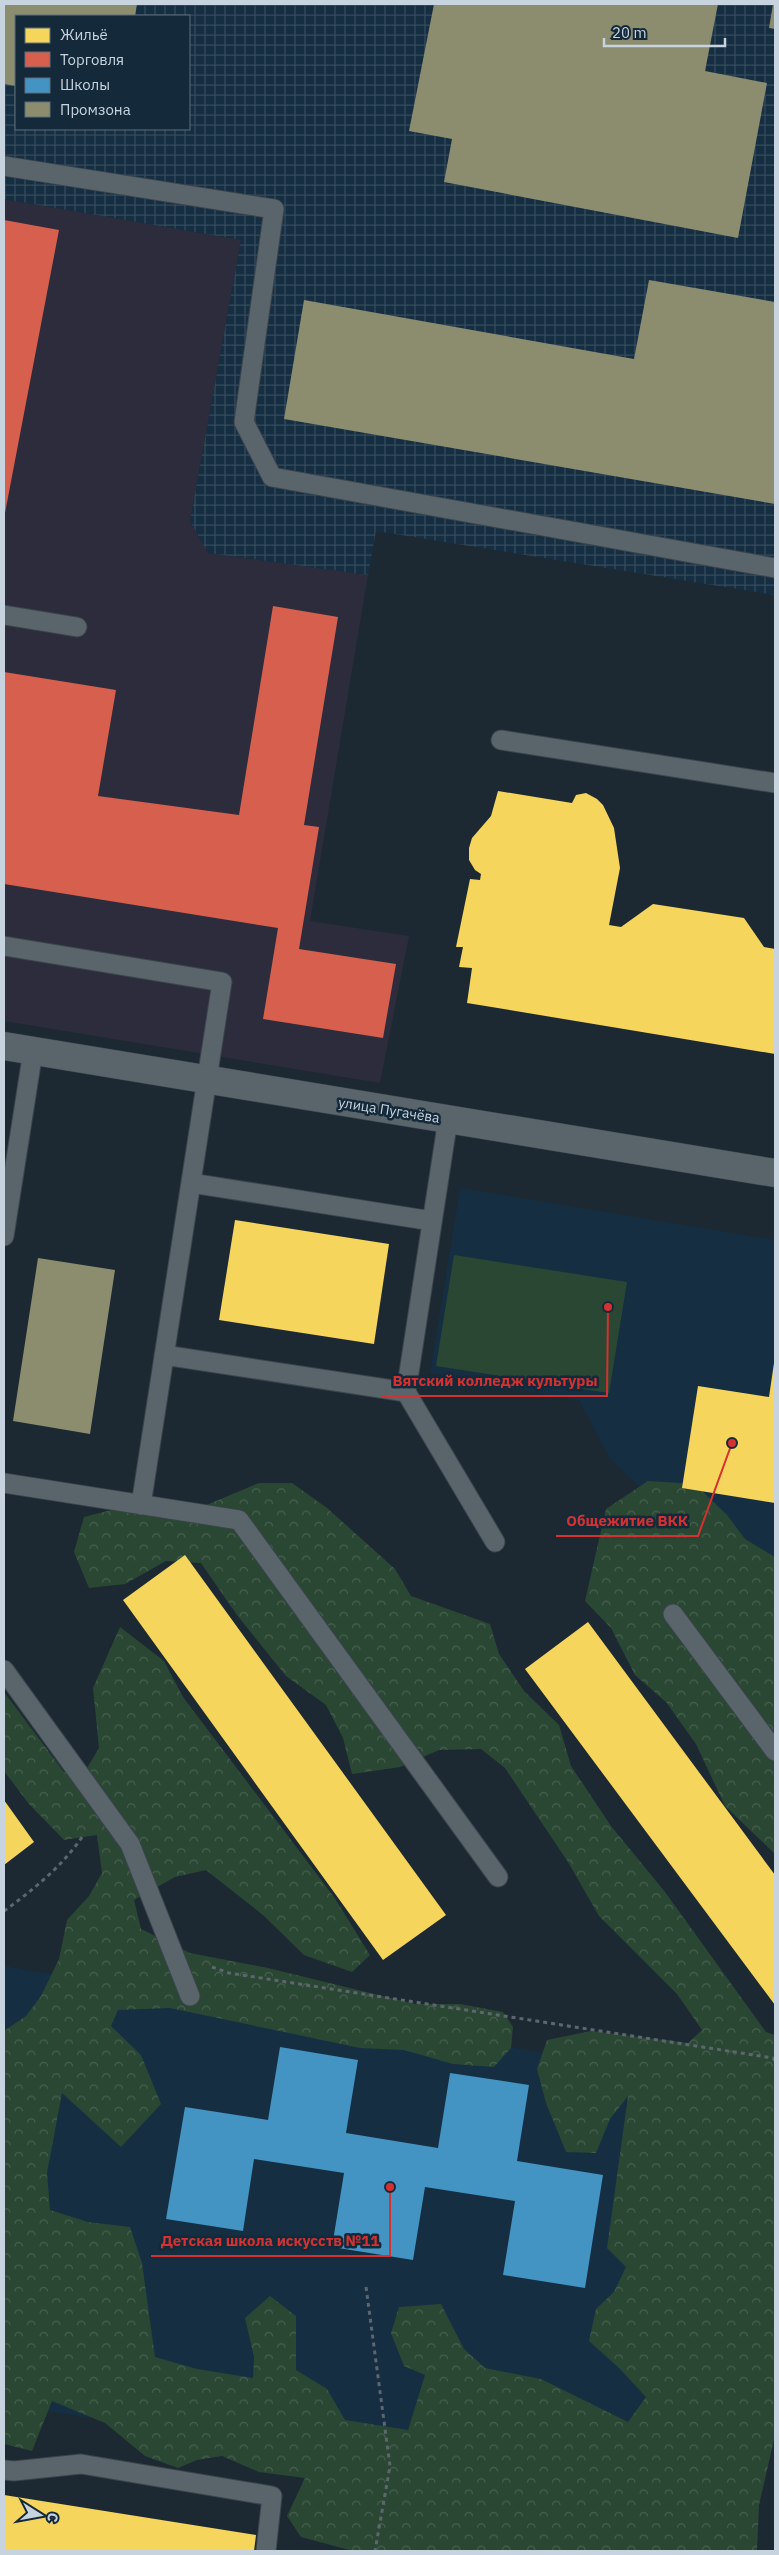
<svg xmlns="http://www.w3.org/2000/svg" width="779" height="2555" font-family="'IBM Plex Sans',sans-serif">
<defs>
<pattern id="industrial-grid" width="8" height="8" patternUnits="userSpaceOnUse" patternTransform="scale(1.25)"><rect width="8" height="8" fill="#152e42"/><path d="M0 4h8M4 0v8" fill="none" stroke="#364b5d"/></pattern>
<pattern id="forest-crowns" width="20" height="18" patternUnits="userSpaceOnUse" patternTransform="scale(1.25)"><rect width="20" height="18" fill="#2a4733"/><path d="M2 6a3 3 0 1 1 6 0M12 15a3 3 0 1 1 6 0" fill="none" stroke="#476150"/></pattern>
</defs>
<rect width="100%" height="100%" fill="#1c2932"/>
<path fill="#2c2c3c" d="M4,199L241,240L190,521L208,553L368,575L310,921L409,936L380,1083L4,1021Z"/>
<path fill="url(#industrial-grid)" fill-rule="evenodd" d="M4,4H775V595L376,531L368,575L208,553L190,521L241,240L4,199ZM16,16H189V129H16Z"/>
<path fill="#152e42" d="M460,1188L775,1240V1556L698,1542L610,1459L579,1400L430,1373Z
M4,1966L775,2090L737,2522L4,2404Z"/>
<path fill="url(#forest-crowns)" d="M648,1481L695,1484L727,1515L745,1539L775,1557V1854L725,1806L696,1744L666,1702L635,1675L611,1628L585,1601L606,1509Z
M259,1483H292L327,1508L395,1569L411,1596L490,1624L499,1654L524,1691L559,1725L571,1766L611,1826L665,1892L766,2032L775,2035V2435L759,2505L757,2551H353L301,2537L287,2516L305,2478L259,2472L222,2456L197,2460L178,2468L145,2456L105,2423L52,2401L32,2451L4,2444V2031L26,2016L41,1996L59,1959L67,1920L89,1896L102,1873L97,1835L64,1840L29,1804L4,1771V1692L64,1772L87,1768L99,1748L93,1688L120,1627L164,1661L183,1697L334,1897L370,1955L352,1972L304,1955L263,1915L206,1870L175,1877L134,1900L141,1929L190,1953L268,1968L415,2004H460L503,2012L513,2027L511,2048L494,2067L453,2064L404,2050L360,2048L170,2008L118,2010L111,2026L141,2055L161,2104L121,2147L62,2093L47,2173L50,2210L88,2222L130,2227L142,2263L155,2357L197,2369L253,2378L254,2357L245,2318L270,2296L296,2316V2370L327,2389L345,2420L408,2430L425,2375L404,2366L391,2333L399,2307L441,2304L464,2349L485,2368L541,2379L628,2422L646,2397L619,2368L589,2341L596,2309L614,2292L626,2267L607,2248L628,2096L610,2119L596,2153L566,2152L546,2103L537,2069L547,2040L591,2031L688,2043L702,2030L677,1994L599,1916L568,1862L505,1768L481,1749L439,1750L400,1767L352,1774L343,1738L326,1705L286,1676L237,1615L201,1563L166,1561L125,1584L89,1588L74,1552L84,1517L154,1499L185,1514Z"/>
<path fill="#2a4733" d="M454,1255L627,1282L609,1393L436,1366Z"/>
<path fill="#f6d55c" d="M498,791L572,803L576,795L586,793L597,799L603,805L614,828L620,868L609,925L621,927L653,904L744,918L764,947L775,949V1054L467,1003L472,968L459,967L463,947H456L470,879L480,880L481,874L475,870L469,860V848L472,838L491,816Z
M235,1220L389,1244L374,1344L219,1320Z
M774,1363L775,1503L682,1488L698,1386L769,1397Z
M185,1555L446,1915L383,1960L123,1600Z
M588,1622L775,1875V2005L525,1669Z
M4,1800L34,1842L4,1865Z
M4,2495L256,2535L254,2551H4Z"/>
<path fill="#d6604d" d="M4,220L59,230L5,513L4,512Z
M273,606L338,617L304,825L319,827L299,949L396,964L383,1038L263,1019L278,928L4,884V672L116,690L98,796L239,815Z"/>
<path fill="#4393c3" d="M280,2047L358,2060L346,2133L438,2148L450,2073L529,2085L517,2161L603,2175L585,2288L503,2275L515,2201L425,2187L413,2260L332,2247L344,2173L254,2159L243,2231L166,2219L185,2107L268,2120Z"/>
<path fill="#8c8c6e" d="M4,4H137L135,16H16V86L4,84Z
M434,4H718L705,71L767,83L738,238L444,182L452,139L409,131Z
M773,4H775V29L769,28Z
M649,280L775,302V504L284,419L304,300L634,359Z
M38,1258L115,1270L90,1434L13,1421Z"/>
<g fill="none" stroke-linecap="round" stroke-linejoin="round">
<g stroke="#3b444c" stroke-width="21">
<path id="service" d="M4,166L274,209L244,422L272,477L775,568
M4,615L77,627
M501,740L775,783
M4,946L222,982L141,1505
M191,1183L432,1221
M4,1236L33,1051
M164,1355L406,1392L448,1119
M406,1392L495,1542
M4,1483L239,1520L498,1877
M673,1614L775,1751
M4,1670L130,1844L190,1996
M4,2470L14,2471L81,2464L272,2496L266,2551"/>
</g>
<g stroke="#3b444c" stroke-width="29">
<path id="minor" d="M4,1046L775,1173"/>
</g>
<path stroke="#5d666e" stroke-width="3" stroke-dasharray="4 4" stroke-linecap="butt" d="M4,1911C33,1890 64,1865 84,1834
M212,1967L229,1973L773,2058L775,2061
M366,2287L390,2466L375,2551"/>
<use href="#service" stroke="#59646b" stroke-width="19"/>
<use href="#minor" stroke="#59646b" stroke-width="28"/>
</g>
<g text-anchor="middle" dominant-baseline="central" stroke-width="5" stroke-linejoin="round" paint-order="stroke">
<g font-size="14" fill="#c7d4df" stroke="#142a3a">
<text transform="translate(389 1110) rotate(9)">улица Пугачёва</text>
</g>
</g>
<path fill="none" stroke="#d53131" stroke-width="2" d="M608 1307L607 1396H382M732 1443L698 1536H556M390 2187L390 2256H151"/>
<g fill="#d53131" stroke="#142a3a" stroke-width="2">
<circle cx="608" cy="1307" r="5"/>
<circle cx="732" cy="1443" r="5"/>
<circle cx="390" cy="2187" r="5"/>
</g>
<g font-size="15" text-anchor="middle" font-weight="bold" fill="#d53131" stroke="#142a3a" stroke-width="5" stroke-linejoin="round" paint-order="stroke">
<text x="495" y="1386">Вятский колледж культуры</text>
<text x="627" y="1526">Общежитие ВКК</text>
<text x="270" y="2246">Детская школа искусств №11</text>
</g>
<rect width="779" height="2555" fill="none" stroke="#c7d4df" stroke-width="10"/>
<rect x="15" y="15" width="175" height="115" fill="#142a3a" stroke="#5c6e7c"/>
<rect x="25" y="28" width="25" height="15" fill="#f6d55c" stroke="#5c6e7c"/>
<text x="60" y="40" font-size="15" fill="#c7d4df">Жильё</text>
<rect x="25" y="52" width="25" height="15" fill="#d6604d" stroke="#5c6e7c"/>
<text x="60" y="65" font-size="15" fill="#c7d4df">Торговля</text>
<rect x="25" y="78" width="25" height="15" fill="#4393c3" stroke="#5c6e7c"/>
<text x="60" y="90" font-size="15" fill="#c7d4df">Школы</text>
<rect x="25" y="102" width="25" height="15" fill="#8c8c6e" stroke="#5c6e7c"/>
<text x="60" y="115" font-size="15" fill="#c7d4df">Промзона</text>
<g transform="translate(40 2515) rotate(101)" stroke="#142a3a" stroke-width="4" paint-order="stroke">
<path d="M0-4L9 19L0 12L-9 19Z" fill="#c7d4df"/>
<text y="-8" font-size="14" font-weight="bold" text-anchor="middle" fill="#c7d4df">С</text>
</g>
<path d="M604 38v8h121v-8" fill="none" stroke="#c7d4df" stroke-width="2.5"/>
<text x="612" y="38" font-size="15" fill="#c7d4df" stroke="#142a3a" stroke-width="4" paint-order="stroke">20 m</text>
</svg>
